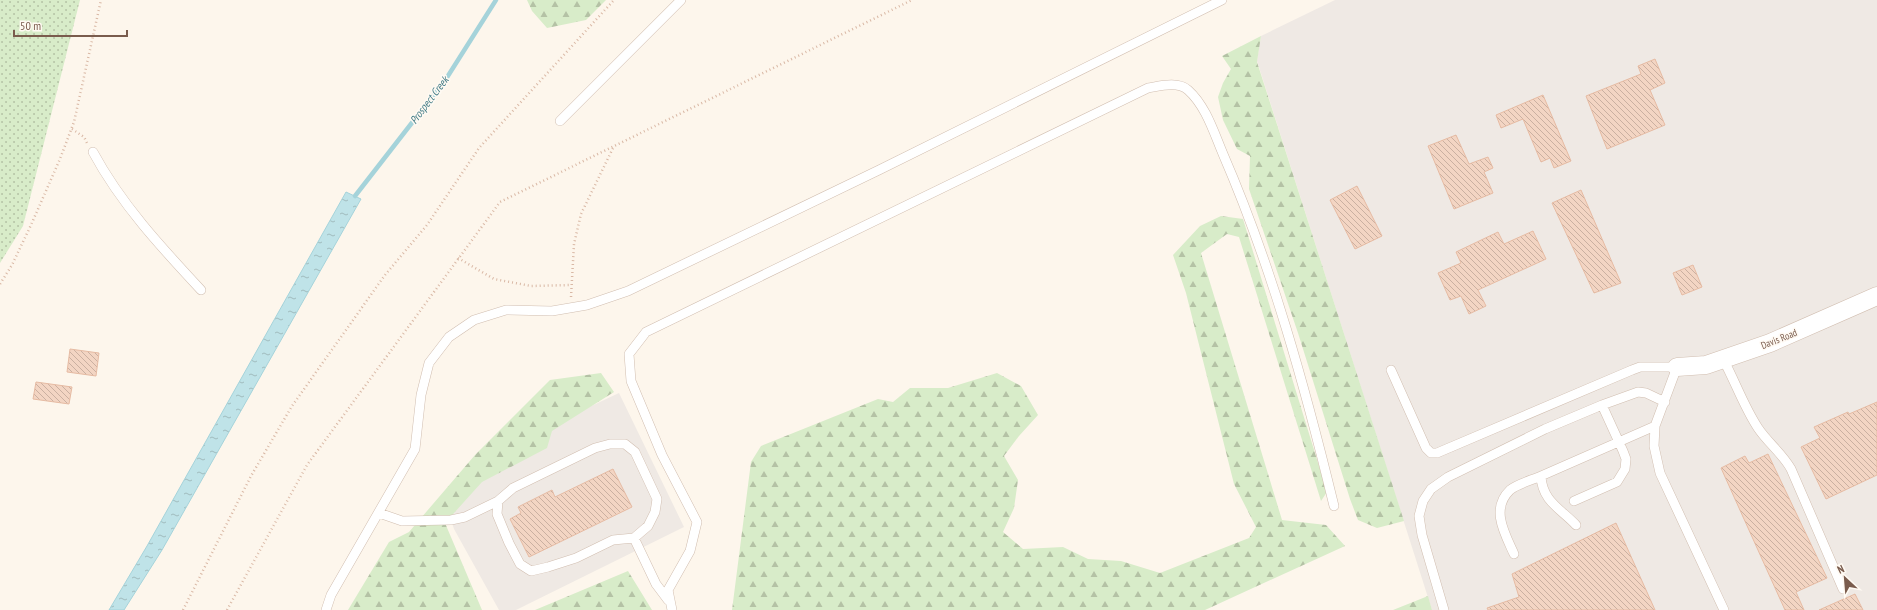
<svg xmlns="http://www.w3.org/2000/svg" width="1877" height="610" font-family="'PT Sans Narrow',sans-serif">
<defs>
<pattern id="grass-dots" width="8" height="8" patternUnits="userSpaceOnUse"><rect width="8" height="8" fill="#d8ecc9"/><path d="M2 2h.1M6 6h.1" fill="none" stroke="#b4c2a5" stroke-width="1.8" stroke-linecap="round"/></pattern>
<pattern id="forest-firs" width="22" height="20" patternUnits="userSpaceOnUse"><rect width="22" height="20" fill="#d8ecc9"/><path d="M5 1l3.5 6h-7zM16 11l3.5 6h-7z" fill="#b4c2a5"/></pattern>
<pattern id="water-ripples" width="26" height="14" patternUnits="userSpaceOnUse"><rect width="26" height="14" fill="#bfe3e8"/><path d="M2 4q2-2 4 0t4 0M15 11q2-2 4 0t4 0" fill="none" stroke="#a0bbbe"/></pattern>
<pattern id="building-back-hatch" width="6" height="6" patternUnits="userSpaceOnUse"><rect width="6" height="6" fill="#f3d5c3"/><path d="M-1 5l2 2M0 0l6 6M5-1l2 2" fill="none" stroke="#cab0a1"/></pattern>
</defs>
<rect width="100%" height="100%" fill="#fdf6ec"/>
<path fill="#efe9e4" d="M1335,0H1877V610H1432L1257,61L1261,36Z
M619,393L684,527L516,610H499L454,529L444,499L536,432Z"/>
<path fill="url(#grass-dots)" d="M0,0H80L23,226L0,263Z"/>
<path fill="url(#forest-firs)" d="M527,0H606L586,20L547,28L532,11Z
M1261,36L1257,62L1404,521L1377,528L1358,520L1350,499L1298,333L1249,189L1250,156L1237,149L1223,120L1218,97L1223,83L1231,69L1222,56Z
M1221,216L1243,219L1327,492L1321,501L1239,237L1227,234L1201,253L1282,520L1326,525L1345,546L1205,610H732L751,462L761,446L878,399L893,402L910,388H948L997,373L1021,386L1038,415L1019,436L1004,456L1018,480L1014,508L1003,532L1023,549L1063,547L1088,559L1121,561L1160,573L1249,538L1256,527L1234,484L1186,293L1173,255L1200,226Z
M601,373L614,392L552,431L547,448L482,482L445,523L482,610H348L389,542L409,532L475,455L550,380Z
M628,571L652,610H535Z
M1428,596L1432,610H1393Z"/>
<path fill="url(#water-ripples)" stroke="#a5d3da" d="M346,192L361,199L162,550L124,610H109L147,546Z"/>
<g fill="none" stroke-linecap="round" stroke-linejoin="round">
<path stroke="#a5d3da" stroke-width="4.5" d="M355,196L446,79L496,0"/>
</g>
<path fill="url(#building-back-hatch)" stroke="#e6bba3" d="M1655,59L1665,83L1650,90L1665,125L1607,149L1586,96L1641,74L1638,66Z
M1543,95L1571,161L1554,168L1550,158L1541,162L1523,119L1501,128L1496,115Z
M1456,135L1469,164L1488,157L1493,168L1484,172L1493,193L1454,209L1428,146Z
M1357,186L1382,236L1355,249L1330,200Z
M1581,190L1621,283L1594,293L1552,203Z
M1533,231L1546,259L1478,290L1486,306L1469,314L1461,296L1450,300L1438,273L1461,263L1456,252L1498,232L1504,244Z
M1693,265L1702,287L1682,295L1673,273Z
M70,349L99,353L96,376L67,372Z
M36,382L72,387L69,404L33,399Z
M1877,402V475L1826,499L1801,447L1820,438L1814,427L1848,412L1849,414Z
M1768,454L1827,578L1796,592L1804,610H1785L1721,468L1745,456L1749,463Z
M613,469L632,507L529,557L510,519L521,513L518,507L552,490L555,497Z
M1616,523L1655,610H1488L1487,608L1519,597L1512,574Z
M1855,594L1863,610H1819Z"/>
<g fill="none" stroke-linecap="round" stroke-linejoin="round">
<g stroke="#d1beb0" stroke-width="10">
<path id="lane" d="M560,121L681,0
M93,152C121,204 161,247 201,290
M1723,359C1735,381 1744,407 1758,428C1768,443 1782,453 1791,469L1843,589
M1391,370L1426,448L1431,453H1437L1632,370L1640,367H1677L1655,426L1654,446L1660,473L1724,610
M610,444H625L635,452L657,499L655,512L648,526L634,538L613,540L576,558L548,567L531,571L520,564L509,543L497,514L498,501L513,488L595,448Z
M1574,501L1617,482L1625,469L1626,459L1623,451L1602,405
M379,513L402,521L451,520L465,517L498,501
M1576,525C1561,509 1542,501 1541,476L1655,426
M634,538L656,584L668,600
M1514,554C1505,534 1490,509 1510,490C1517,484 1532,480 1541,476
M326,610L331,595L415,449L421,395L429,363L449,337L474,320L506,310L552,311L587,305L628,291L879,170L1222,0
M672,610L668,590L690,551L697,522L662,455L631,381L629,354L646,332L1148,88C1160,86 1178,81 1188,90C1206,106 1214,133 1223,154C1272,267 1305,387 1334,506
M1444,610L1422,535L1419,516L1423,501L1431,489L1448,477L1545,429L1602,405L1638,392L1646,393L1665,402"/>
</g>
<g stroke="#d1beb0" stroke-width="19">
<path id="street" d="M1677,367L1706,365L1770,343L1877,296"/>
</g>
<path stroke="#d9b8a5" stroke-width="2.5" stroke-dasharray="1 3" stroke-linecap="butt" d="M72,129L84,137L87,143
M458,258L494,279L531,286L571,285
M0,284L12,265L31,225L60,159L74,122L101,0
M571,297L574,244L581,214L614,146
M183,610L251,476L292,406L385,275L427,225L479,148L614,0
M227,610L307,465L500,202L912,0"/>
<use href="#lane" stroke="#fff" stroke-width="9"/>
<use href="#street" stroke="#fff" stroke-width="18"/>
</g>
<g text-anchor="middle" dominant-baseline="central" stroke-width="3" stroke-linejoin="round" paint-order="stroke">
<g font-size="10" fill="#7a5c4d" stroke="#fffaf3">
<text transform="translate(1779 339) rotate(-22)">Davis Road</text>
</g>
<g font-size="11" font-style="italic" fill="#437c86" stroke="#fffaf3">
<text transform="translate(429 100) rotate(-53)">Prospect Creek</text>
</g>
</g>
<g transform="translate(1845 578) rotate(334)" stroke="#fffaf3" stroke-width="3" paint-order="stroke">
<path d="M0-3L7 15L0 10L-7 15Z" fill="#7a5c4d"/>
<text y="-6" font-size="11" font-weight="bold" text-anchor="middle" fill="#7a5c4d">N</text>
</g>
<path d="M14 30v6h113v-6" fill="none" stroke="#7a5c4d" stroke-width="2"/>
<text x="20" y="30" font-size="12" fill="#7a5c4d" stroke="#fffaf3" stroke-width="3" paint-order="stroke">50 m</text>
</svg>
